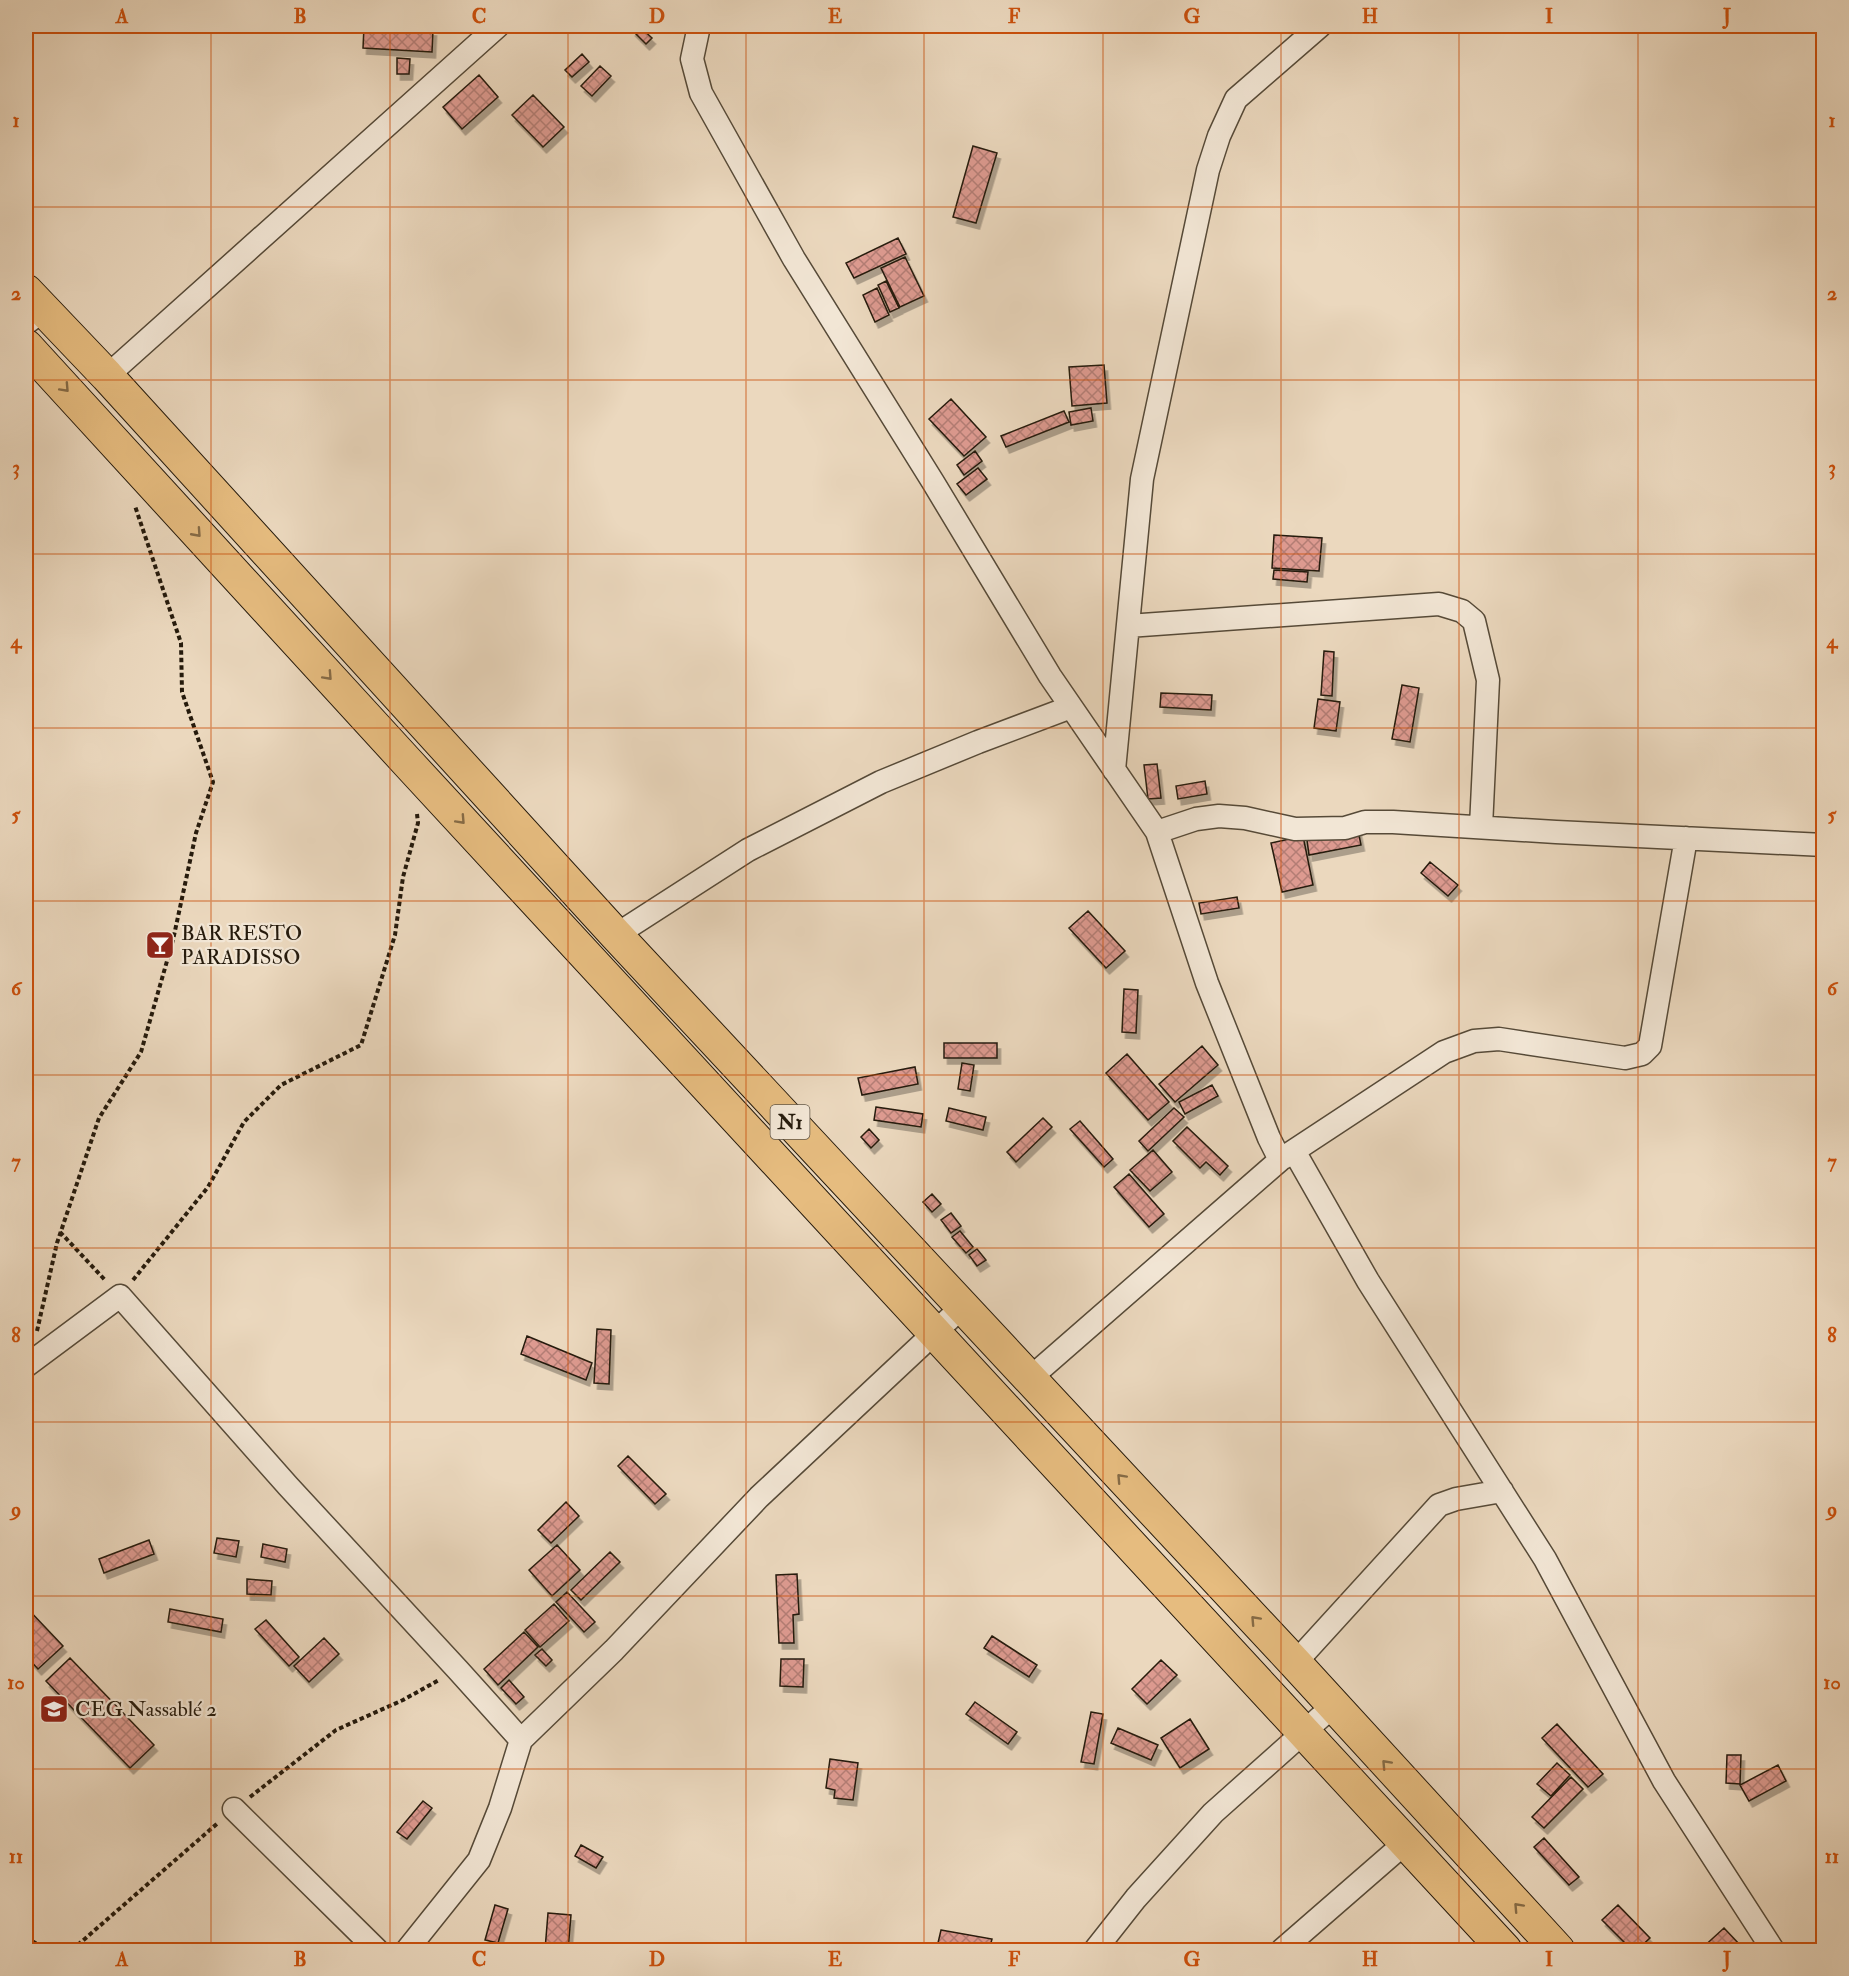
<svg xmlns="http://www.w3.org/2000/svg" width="1849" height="1976" font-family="'IM FELL Double Pica',serif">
<defs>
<pattern id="building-cross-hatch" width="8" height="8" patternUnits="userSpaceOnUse" patternTransform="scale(1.5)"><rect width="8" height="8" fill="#dd9a90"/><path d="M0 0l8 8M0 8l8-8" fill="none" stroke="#b37d74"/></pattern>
<filter id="shadow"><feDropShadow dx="3.5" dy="6" stdDeviation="0" flood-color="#0004"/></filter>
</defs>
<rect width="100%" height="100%" fill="#ebd8be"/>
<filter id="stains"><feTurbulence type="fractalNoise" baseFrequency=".00333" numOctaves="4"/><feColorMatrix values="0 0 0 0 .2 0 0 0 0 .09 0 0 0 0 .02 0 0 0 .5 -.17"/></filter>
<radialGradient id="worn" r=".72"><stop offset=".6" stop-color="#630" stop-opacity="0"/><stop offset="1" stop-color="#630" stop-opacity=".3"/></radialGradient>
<path fill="url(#building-cross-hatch)" stroke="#251a0c" stroke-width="1.5" filter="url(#shadow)" d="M636,26H639L652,38L646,44L632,30Z
M364,27L433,30L432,52L363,48Z
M582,54L589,62L572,77L565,70Z
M397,58L410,59L409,74H397Z
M600,66L611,76L592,96L581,86Z
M479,75L498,97L462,129L443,107Z
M533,95L564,127L543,147L512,115Z
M973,146L997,153L976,223L953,217Z
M898,238L906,254L854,278L846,263Z
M905,257L924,296L900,307L881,268Z
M886,281L899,308L890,312L878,285Z
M877,288L889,315L875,322L863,295Z
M1104,365L1107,403L1072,406L1069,367Z
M951,399L986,437L964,456L929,419Z
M1091,408L1093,421L1071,425L1069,412Z
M1064,411L1069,422L1006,447L1001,436Z
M975,451L982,461L964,475L957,465Z
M978,468L987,479L966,495L957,484Z
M1274,535L1322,538L1319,571L1272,568Z
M1274,570L1308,572L1307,582L1273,579Z
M1324,651L1334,652L1332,696L1321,695Z
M1402,685L1419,688L1410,742L1392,739Z
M1161,693L1212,695L1211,710L1160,707Z
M1318,699L1340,702L1336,731L1314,728Z
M1157,764L1161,798L1148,799L1144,765Z
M1205,781L1207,794L1178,799L1176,786Z
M1358,830L1361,845L1309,855L1307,840Z
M1303,836L1313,885L1282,892L1271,843Z
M1430,862L1458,885L1448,896L1421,873Z
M1237,897L1239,908L1201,914L1199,903Z
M1088,911L1125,951L1106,968L1069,928Z
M1124,989L1138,990L1136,1033L1122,1032Z
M944,1043H997V1058H944Z
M1202,1046L1218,1065L1175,1102L1159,1084Z
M1127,1054L1169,1102L1148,1120L1106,1073Z
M962,1063L974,1065L970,1091L958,1089Z
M915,1067L918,1084L862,1095L858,1078Z
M1212,1085L1218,1096L1185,1114L1179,1102Z
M876,1107L923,1114L921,1127L874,1120Z
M949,1108L986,1117L983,1130L946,1121Z
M1174,1108L1184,1117L1148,1151L1139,1141Z
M1043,1118L1052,1127L1016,1162L1007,1152Z
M1080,1121L1113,1159L1104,1167L1070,1129Z
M1187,1127L1228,1166L1220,1175L1206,1162L1200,1168L1173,1141Z
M869,1129L879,1140L871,1148L861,1137Z
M1153,1150L1172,1172L1150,1191L1130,1170Z
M1129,1174L1164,1214L1149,1227L1114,1187Z
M932,1194L941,1204L932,1212L923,1202Z
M951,1213L961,1226L951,1233L941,1220Z
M960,1231L973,1247L966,1253L952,1237Z
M977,1249L986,1260L977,1266L969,1255Z
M597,1329L611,1330L609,1384L594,1383Z
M527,1336L592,1363L586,1380L521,1354Z
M628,1456L666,1494L655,1504L618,1466Z
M566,1502L579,1516L551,1543L538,1530Z
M217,1538L239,1541L236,1557L214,1553Z
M149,1540L154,1554L104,1573L99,1559Z
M263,1544L287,1549L285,1562L261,1557Z
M557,1545L580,1570L552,1596L529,1570Z
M610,1552L620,1562L581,1600L571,1590Z
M797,1574L799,1614L793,1615L794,1643H779L776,1575Z
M247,1579L272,1581L271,1595L247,1594Z
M567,1592L595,1622L584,1632L556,1602Z
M554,1604L569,1621L540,1647L525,1630Z
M26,1607L63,1646L38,1669L26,1656Z
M170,1609L223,1619L221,1632L168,1622Z
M266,1620L299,1657L289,1666L255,1629Z
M524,1632L538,1647L498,1685L484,1669Z
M992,1636L1037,1665L1029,1677L984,1648Z
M324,1638L339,1654L309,1682L294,1666Z
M542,1649L552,1660L546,1666L535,1655Z
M70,1658L154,1745L130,1768L46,1681Z
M781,1659H804L803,1687L780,1686Z
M1161,1660L1177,1675L1147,1704L1132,1689Z
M509,1680L524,1697L516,1704L501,1688Z
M975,1702L1017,1732L1008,1744L966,1714Z
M1091,1712L1103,1714L1094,1764L1081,1762Z
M1190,1719L1209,1749L1180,1768L1161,1738Z
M1557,1724L1603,1774L1588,1787L1542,1738Z
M1118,1728L1158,1745L1151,1760L1111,1743Z
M1727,1755H1741L1740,1784L1726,1783Z
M830,1759L858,1763L853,1800L834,1798L835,1790L826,1788Z
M1557,1763L1570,1775L1551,1796L1537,1784Z
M1778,1765L1786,1781L1749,1801L1740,1785Z
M1571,1777L1583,1789L1544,1828L1532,1817Z
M423,1801L432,1808L407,1839L397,1832Z
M1544,1838L1579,1877L1569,1885L1534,1847Z
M581,1845L603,1857L596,1868L575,1856Z
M495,1905L508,1909L498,1943L485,1940Z
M1618,1905L1650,1938L1637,1950H1632L1602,1920Z
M548,1913L571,1915L568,1950H545Z
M1724,1928L1740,1945L1733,1950H1700Z
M941,1930L992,1939L989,1950H977L938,1943Z"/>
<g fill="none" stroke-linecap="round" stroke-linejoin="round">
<g stroke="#564a38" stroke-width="25">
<path id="street" d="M699,26L692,59L701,93L794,259L933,482L1050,676L1157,832L1207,983L1269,1138L1280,1160L1029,1379
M26,323L44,310
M107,376L498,26
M1128,626L1439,604L1462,611L1474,621L1488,680L1481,827
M1114,770L1142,479L1208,170L1219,136L1236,99L1320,26
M1157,832L1196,819L1219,816L1245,818L1295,829L1345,828L1365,822H1393L1556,832L1824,845
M616,935L748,850L881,782L978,742L1071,707
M1294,1151L1368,1281L1545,1559L1664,1781L1773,1950
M1283,1158L1444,1052L1474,1041L1499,1039L1625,1058L1642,1054L1650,1046L1686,838
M26,1366L120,1296L288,1486L458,1670L521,1740
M1295,1663L1439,1505L1456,1499L1502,1491
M234,1809L377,1950
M407,1950L479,1860L500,1808L521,1740L614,1650L759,1497L962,1307
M1095,1950L1136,1898L1213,1813L1333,1706
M1282,1950L1405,1843"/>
</g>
<g stroke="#251a0c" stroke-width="35">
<path id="highway" d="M26,291L107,376L616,935L1295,1663L1558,1950
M26,346L408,763L1505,1950"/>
</g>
<path stroke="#251a0c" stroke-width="4" stroke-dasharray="4.5 3" stroke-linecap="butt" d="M60,1232L106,1281
M133,1280L208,1187L244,1122L281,1085L361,1045L395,935L403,877L418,823L417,814
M37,1331L57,1243L99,1118L141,1052L173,940L196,833L213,782L182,692L181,643L135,506
M250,1797L336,1730L403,1700L439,1680
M26,1937L46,1950
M72,1950L219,1822"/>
<use href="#street" stroke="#f2e6d5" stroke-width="22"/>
<use href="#highway" stroke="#e6bc7f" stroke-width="33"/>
</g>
<defs><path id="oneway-chevron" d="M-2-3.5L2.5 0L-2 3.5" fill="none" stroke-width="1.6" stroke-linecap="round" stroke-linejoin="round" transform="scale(1.5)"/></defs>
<g stroke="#866b46">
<use href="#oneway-chevron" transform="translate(65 388) rotate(47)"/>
<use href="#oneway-chevron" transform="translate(197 533) rotate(48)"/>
<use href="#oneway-chevron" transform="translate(328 676) rotate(47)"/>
<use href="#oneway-chevron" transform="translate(461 820) rotate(47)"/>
<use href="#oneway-chevron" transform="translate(1121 1478) rotate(-133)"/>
<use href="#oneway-chevron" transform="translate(1255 1620) rotate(-133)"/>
<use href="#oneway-chevron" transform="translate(1386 1764) rotate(-133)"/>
<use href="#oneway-chevron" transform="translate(1518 1907) rotate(-133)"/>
</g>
<path fill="none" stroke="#cb500c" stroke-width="1.5" stroke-opacity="0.55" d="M211,26V1950M390,26V1950M568,26V1950M746,26V1950M924,26V1950M1103,26V1950M1281,26V1950M1459,26V1950M1638,26V1950M26,207H1824M26,380H1824M26,554H1824M26,728H1824M26,901H1824M26,1075H1824M26,1248H1824M26,1422H1824M26,1596H1824M26,1769H1824"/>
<defs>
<g id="bar-square" transform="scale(1.5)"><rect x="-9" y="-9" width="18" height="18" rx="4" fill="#8f2418" stroke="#f2e6d5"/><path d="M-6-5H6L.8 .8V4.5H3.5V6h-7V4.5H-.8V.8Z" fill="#fff"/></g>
<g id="school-square" transform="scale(1.5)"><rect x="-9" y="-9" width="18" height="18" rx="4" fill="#8f2418" stroke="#f2e6d5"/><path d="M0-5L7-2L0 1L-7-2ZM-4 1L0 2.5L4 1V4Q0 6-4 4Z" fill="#fff"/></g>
</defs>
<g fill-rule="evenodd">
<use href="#bar-square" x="160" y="945"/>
<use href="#school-square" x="54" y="1709"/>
</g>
<g text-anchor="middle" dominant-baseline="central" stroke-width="4.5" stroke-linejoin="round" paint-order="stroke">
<rect fill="#f2e6d5" stroke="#625748" stroke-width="1.5" x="770.5" y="1105" width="39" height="34" rx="4.5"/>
<g font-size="20" font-weight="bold" fill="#251a0c">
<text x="790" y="1122">N1</text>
</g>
<g font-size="21" fill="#251a0c" stroke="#f2e6d5" text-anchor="start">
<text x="181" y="933">BAR RESTO<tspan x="181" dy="24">PARADISSO</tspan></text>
<text x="75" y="1709">CEG Nassablé 2</text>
</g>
</g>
<rect width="1849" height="1976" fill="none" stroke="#ebd8be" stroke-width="66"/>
<rect x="33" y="33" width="1783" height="1910" fill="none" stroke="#cb500c" stroke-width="2"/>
<g font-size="20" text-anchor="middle" font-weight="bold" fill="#cb500c">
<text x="122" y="23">A</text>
<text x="300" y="23">B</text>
<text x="479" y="23">C</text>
<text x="657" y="23">D</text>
<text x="835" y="23">E</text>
<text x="1014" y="23">F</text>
<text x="1192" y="23">G</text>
<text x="1370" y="23">H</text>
<text x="1549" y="23">I</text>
<text x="1727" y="23">J</text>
<text x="16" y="127">1</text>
<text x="1832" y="127">1</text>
<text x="16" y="300">2</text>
<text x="1832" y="300">2</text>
<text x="16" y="474">3</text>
<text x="1832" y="474">3</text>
<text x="16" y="648">4</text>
<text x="1832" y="648">4</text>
<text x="16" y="821">5</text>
<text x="1832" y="821">5</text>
<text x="16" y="995">6</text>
<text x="1832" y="995">6</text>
<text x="16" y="1168">7</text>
<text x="1832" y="1168">7</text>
<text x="16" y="1342">8</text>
<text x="1832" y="1342">8</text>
<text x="16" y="1516">9</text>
<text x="1832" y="1516">9</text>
<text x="16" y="1689">10</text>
<text x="1832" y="1689">10</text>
<text x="16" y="1863">11</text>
<text x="1832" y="1863">11</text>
<text x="122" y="1966">A</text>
<text x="300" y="1966">B</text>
<text x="479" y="1966">C</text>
<text x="657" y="1966">D</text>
<text x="835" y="1966">E</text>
<text x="1014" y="1966">F</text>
<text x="1192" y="1966">G</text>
<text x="1370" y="1966">H</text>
<text x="1549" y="1966">I</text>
<text x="1727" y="1966">J</text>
</g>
<rect width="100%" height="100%" filter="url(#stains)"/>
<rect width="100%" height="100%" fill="url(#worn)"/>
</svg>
